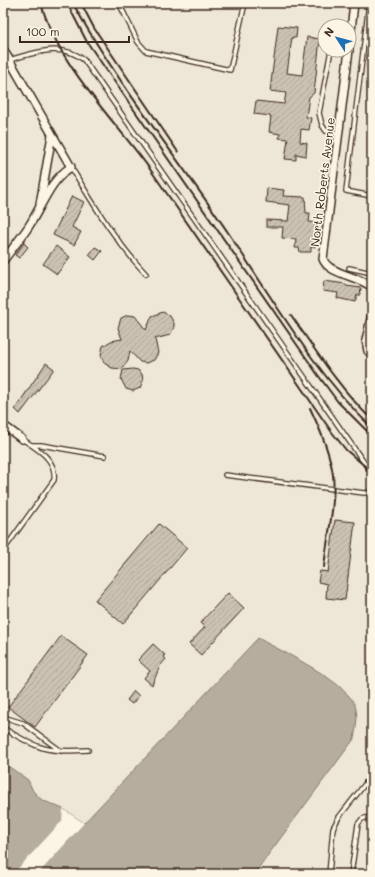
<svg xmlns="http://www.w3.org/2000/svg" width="375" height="877" font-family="Mali,sans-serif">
<defs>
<pattern id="building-hatch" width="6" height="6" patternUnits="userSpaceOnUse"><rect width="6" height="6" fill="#ccc2b3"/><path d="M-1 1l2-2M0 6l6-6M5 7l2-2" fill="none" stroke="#b0a79a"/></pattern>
</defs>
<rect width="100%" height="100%" fill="#fcf5e5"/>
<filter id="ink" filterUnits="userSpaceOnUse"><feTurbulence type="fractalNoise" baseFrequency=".025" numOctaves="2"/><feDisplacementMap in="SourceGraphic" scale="8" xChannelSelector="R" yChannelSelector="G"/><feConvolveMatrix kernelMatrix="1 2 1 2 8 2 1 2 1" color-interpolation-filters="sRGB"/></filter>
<g filter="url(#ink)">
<path fill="#eee6d6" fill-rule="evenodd" d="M3,3H372V874H254L354,739L356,712L84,823L63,809L42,800L33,791L28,780L8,767L3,766ZM325,26H349V50H325Z"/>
<path fill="#b7ad9e" stroke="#85796b" d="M258,638C284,653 339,677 354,703C359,713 356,729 354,739L254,874H3V766H8L28,780L33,791L42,800L63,809L84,823Z"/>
<path fill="#fcf5e5" d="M63,809L84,823L38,874H13L62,821Z"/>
<path fill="url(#building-hatch)" stroke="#3b2a1e" d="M278,26L297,28L296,38L292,37L287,73L302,75L307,37L320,39L314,93L309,97L306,117L311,118L309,130L301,129L300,142L307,143L306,156L296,154V160L285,159L288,139L279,138L280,134L269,132L271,116L254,114L256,101L284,104L286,93L270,91Z
M267,188L284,190L283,196L305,197L306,213H310L309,222L319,223L315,247H311V252H300L299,248H295L296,239L282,238L283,227H266V220L288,221L290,205L266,202Z
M72,196L84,202L72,227L81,232L74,245L53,235Z
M24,243L28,247L19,258L15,255Z
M56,246L70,257L57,274L43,264Z
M95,247L102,251L95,260L89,255Z
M324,281L346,284V286L361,288L360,295H357L355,302L337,298L338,293L323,291Z
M163,312L170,316L174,323V327L170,335L155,339L158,353L154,360L146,363L140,362L130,351L128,361L122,369L112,368L104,363L101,355L103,346L111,341L122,339L118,328L121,318L128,315L135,316L146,330L152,316Z
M46,363L54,369L20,414L15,409Z
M133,369L138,370L142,374L143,381L140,388L133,391L126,389L121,379L123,370Z
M335,520L355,522L345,600L326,598L327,584L318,582L320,571L328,572Z
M159,524L187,548L123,624L95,600Z
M228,593L244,608L201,655L189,644L205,627L200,623Z
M61,636L88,655L35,727L8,707Z
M153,644L165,655L163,656L166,659L160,666L152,685L144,678L150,671L138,660Z
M134,691L139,696L132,704L127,700Z"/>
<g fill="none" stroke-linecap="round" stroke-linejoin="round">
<g stroke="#3b2a1e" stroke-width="6">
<path id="lane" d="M119,3L138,42L146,51L230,70L245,3
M369,3L346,191L372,196
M331,50L319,113L322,125L326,131L339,134
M9,60C34,53 63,42 84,60L372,474
M71,167C94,205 115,241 146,274
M349,268L372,273
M32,445H41L105,456
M225,475L364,493L372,492
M3,551L54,480C57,459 37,449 22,439
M3,717L23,723L61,751
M3,728C38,749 47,753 88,750
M366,782L372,790
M329,874L333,828L339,817L372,775
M351,874L358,824L362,819L372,816"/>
</g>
<g stroke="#3b2a1e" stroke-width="10">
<path id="street" d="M349,48L354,3
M3,49L71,167C50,180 42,206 29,226C21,238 12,249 3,261
M349,50L323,259C328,274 359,276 372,287
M40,204L52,135
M368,351L366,340L372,314
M3,425L22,439"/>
</g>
<use href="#lane" stroke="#fcf5e5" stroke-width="3.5"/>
<use href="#street" stroke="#fcf5e5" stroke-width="7"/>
<path stroke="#3b2a1e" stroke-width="2" d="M41,3C58,66 115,120 152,172C212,258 271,345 331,431L346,450L372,472
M67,3L87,42L318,375L338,402L372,436
M81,3L94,28L178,152
M75,7C120,88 180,160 231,237C274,301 316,374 372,428
M291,315C316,351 340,389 372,420
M310,408C320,429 330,452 333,475C336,503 327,538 324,567"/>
</g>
</g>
<g text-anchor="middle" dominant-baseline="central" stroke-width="3" stroke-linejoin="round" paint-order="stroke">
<g font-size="12" fill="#3b2a1e" stroke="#fcf5e5">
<text transform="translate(322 182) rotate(-83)">North Roberts Avenue</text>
</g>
</g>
<rect width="375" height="877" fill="none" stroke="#fcf5e5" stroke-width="16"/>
<rect x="8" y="8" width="359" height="861" fill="none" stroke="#3b2a1e" stroke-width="1.5" filter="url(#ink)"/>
<g transform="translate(337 38) rotate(306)"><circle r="19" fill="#fcf5e5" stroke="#afa495"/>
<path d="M0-3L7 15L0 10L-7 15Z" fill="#1f6fb2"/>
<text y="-6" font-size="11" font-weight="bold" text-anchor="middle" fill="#3b2a1e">N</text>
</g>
<path d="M20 36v6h109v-6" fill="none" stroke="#3b2a1e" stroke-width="2"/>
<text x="26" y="36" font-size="12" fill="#3b2a1e" stroke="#fcf5e5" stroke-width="3" paint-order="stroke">100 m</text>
</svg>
